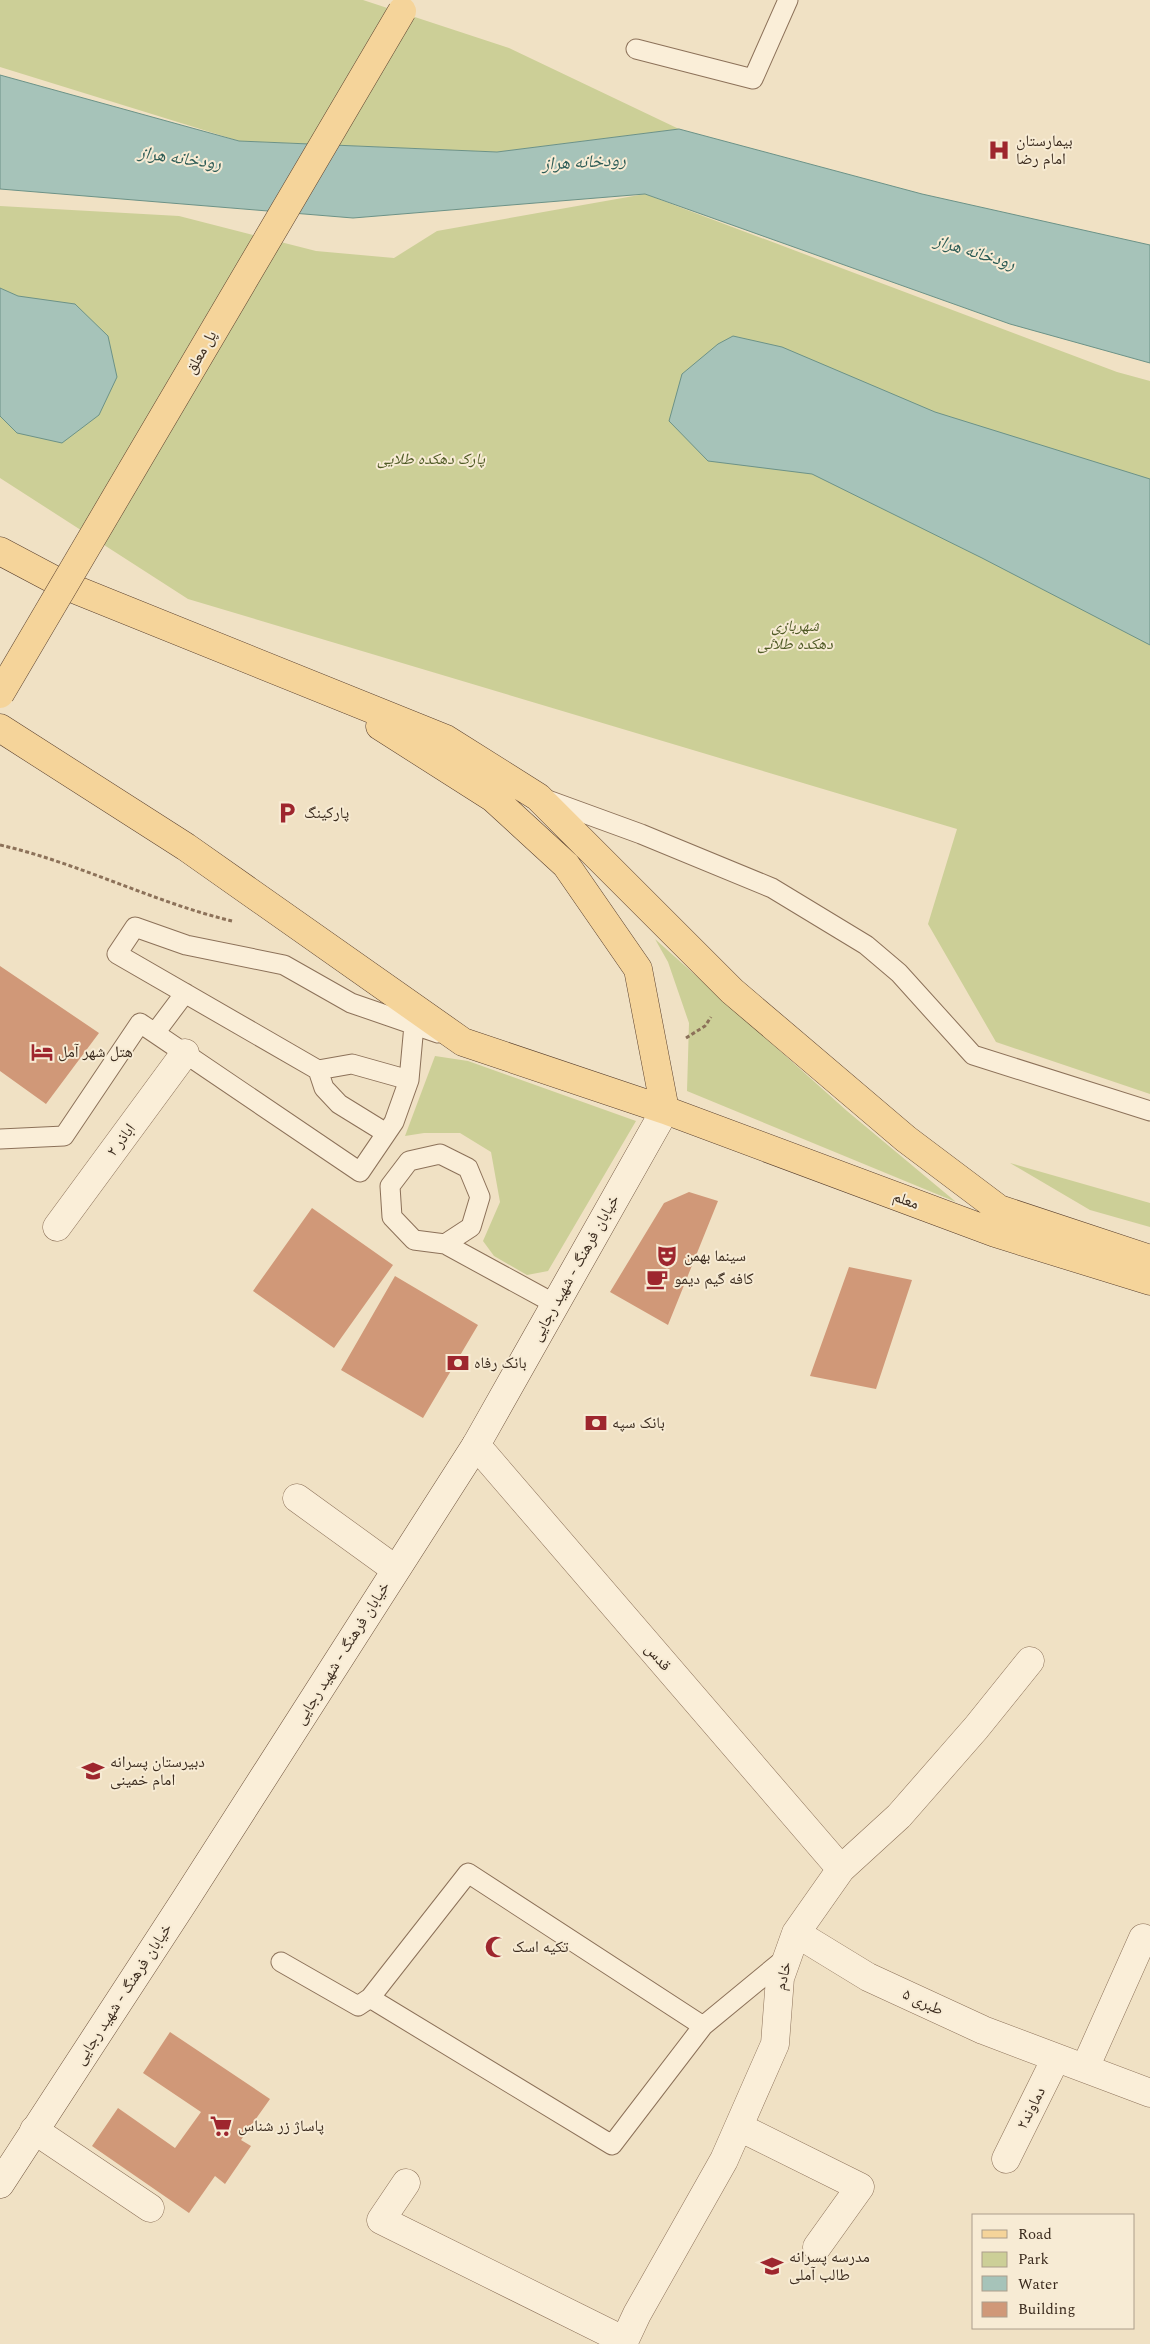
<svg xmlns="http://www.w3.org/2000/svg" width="1150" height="2344" font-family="Spectral,'Noto Naskh Arabic',serif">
<rect width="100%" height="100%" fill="#f0e1c4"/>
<path fill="#cccf97" d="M0,0H363L509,48L679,129L497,152L239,141L0,67Z
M645,194L1117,372L1150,381V1094L996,1042L928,924L957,829L188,599L0,478V206L179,216L316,251L394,258L437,231Z
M655,939L847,1111L956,1202L687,1091L689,1023L668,962Z
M435,1056L468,1061L636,1121L548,1271L527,1275L494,1256L483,1241L500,1202L491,1152L460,1133H424L405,1136Z
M1010,1163L1150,1203V1227L1090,1210Z"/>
<path fill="#a6c3b9" stroke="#6c9287" d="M0,75L239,141L497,152L679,129L922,194L1150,245V363L1010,324L645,194L353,218L0,189Z
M0,288L18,296L75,304L108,336L117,377L99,415L62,443L17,433L0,416Z
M733,336L782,347L935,412L1150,479V645L982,558L812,474L708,461L669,421L682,374L718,344Z"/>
<path fill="#d09878" d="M0,966L99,1033L46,1104L0,1071Z
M689,1192L718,1201L668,1325L610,1292L664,1203Z
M312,1208L393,1265L334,1348L253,1291Z
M849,1267L912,1280L876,1389L810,1376Z
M395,1276L478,1325L423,1418L341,1370Z
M170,2032L270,2099L241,2140L251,2146L225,2184L215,2176L189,2213L92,2146L118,2108L175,2148L201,2112L143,2073Z"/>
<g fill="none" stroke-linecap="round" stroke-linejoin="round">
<g stroke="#8c7159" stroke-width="21">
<path id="lane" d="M636,49L753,79L788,0
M545,799L641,834L772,888L866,945L899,973L973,1055L1150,1111
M155,1033L185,993
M318,1070L324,1088L339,1104L386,1133
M409,1080L352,1064L318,1070L117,954L135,927L186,945L284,965L351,1003L438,1033
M0,1139L64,1136L140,1023L360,1172L394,1122L409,1080L414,1025
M445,1244L471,1227L480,1197L468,1168L440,1154L409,1161L390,1186L392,1217L414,1240L445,1244L555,1304
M281,1962L358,2006L370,1998L468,1873L703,2026
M370,1998L612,2145L703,2026L788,1956"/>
</g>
<g stroke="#8c7159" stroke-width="29">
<path id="street" d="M57,1227L185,1053
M476,1445L841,1869
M297,1498L395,1569
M796,1933L868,1977L983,2030L1150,2093
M1085,2068L1143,1938
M739,2127L860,2187L817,2247
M34,2130L150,2208
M1006,2159L1056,2058
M406,2183L381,2220L625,2341
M623,2344L637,2314L724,2160L775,2044L780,1978L796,1933L841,1869L899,1816L976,1728L1030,1661"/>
</g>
<g stroke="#6e523c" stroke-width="29">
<path id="secondary" d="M0,2184L185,1900L476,1445L665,1110"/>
</g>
<g stroke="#5a402e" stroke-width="29">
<path id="primary" d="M0,551L64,585L446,739L538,797L732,991L906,1139L999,1209L1150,1259
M380,726L493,798L566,865L638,969L665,1110
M0,728L186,847L463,1042L665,1110L995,1233L1150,1281"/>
</g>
<path stroke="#8c7159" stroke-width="3" stroke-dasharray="4 2.5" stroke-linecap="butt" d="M0,845C79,863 153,902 232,921
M686,1038L705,1026L711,1017"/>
<use href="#lane" stroke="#faeed8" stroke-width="19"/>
<use href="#street" stroke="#faeed8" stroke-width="28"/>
<use href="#secondary" stroke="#faeed8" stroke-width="28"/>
<use href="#primary" stroke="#f5d49a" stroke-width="28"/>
<g stroke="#5a402e" stroke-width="29" stroke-linecap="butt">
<path id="primary-bridge" d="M0,694L402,11"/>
</g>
<use href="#primary-bridge" stroke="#f5d49a" stroke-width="28"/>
</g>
<defs>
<g id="hospital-bare" transform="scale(1.725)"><path d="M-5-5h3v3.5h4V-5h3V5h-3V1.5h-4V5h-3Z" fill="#9e262e" stroke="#f7ebd4" stroke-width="2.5" paint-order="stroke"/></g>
<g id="parking-bare" transform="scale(1.725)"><path d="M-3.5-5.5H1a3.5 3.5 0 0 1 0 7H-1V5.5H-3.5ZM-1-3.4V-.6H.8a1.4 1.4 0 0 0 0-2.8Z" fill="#9e262e" stroke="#f7ebd4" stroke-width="2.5" paint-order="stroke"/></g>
<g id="hotel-bare" transform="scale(1.725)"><path d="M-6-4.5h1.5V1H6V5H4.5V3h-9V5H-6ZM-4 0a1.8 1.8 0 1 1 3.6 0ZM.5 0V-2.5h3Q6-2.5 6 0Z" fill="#9e262e" stroke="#f7ebd4" stroke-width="2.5" paint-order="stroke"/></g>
<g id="theatre-bare" transform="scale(1.725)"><path d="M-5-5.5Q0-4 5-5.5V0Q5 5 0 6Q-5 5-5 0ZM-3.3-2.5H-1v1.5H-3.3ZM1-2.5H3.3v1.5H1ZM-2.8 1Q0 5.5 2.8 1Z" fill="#9e262e" stroke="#f7ebd4" stroke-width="2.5" paint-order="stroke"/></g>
<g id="cafe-bare" transform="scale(1.725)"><path d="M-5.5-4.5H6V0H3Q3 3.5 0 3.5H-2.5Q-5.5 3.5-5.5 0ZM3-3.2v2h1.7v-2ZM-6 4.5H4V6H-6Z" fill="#9e262e" stroke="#f7ebd4" stroke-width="2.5" paint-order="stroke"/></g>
<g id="bank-bare" transform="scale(1.725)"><path d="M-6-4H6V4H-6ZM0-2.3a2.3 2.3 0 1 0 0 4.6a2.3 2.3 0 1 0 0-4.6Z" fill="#9e262e" stroke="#f7ebd4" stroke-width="2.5" paint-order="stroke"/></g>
<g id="school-bare" transform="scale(1.725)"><path d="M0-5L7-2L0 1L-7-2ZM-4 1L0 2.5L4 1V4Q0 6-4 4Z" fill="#9e262e" stroke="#f7ebd4" stroke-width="2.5" paint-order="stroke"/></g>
<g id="mosque-bare" transform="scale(1.725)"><path d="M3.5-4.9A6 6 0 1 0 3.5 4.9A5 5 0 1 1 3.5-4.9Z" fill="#9e262e" stroke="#f7ebd4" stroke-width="2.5" paint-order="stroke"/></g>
<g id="supermarket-bare" transform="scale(1.725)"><path d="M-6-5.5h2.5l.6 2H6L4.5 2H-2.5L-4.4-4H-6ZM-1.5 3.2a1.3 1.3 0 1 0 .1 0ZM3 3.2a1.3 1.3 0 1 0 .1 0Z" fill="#9e262e" stroke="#f7ebd4" stroke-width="2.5" paint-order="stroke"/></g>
</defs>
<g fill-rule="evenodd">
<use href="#hospital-bare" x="999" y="150"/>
<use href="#parking-bare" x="287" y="813"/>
<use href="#hotel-bare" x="42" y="1052"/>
<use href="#theatre-bare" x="667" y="1256"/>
<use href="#cafe-bare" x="657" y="1279"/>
<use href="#bank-bare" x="458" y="1363"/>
<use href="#bank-bare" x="596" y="1423"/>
<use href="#school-bare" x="93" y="1771"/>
<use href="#mosque-bare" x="496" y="1947"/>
<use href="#supermarket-bare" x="221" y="2126"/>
<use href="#school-bare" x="772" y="2266"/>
</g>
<g text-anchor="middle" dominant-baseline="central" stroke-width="4" stroke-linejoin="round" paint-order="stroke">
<g font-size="16" fill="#3b2b1e" stroke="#f7ebd4" text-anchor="start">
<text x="1016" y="141">بیمارستان<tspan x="1016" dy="18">امام رضا</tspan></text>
<text x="304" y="813">پارکینگ</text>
<text x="58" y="1052">هتل شهر آمل</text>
<text x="684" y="1256">سینما بهمن</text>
<text x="674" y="1279">کافه گیم دیمو</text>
<text x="474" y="1363">بانک رفاه</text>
<text x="612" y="1423">بانک سپه</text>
<text x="110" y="1762">دبیرستان پسرانه<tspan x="110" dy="18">امام خمینی</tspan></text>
<text x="512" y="1947">تکیه اسک</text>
<text x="238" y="2126">پاساژ زر شناس</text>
<text x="789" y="2257">مدرسه پسرانه<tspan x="789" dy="18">طالب آملی</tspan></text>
</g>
<g font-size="16" fill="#3b2b1e" stroke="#f7ebd4">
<text transform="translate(201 352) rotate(-60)">پل معلق</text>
<text transform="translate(121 1140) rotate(-53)">اباذر ۲</text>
<text transform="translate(906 1200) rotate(20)">معلم</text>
<text transform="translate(575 1268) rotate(-61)">خیابان فرهنگ - شهید رجایی</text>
<text transform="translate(342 1653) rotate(-58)">خیابان فرهنگ - شهید رجایی</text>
<text transform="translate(658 1657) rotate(49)">قدس</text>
<text transform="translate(783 1976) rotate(-77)">خادم</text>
<text transform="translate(123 1994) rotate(-57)">خیابان فرهنگ - شهید رجایی</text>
<text transform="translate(923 2002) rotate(25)">طبری ۵</text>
<text transform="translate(1031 2108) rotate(-63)">دماوند۲</text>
</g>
<g font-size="16" font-style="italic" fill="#4e5924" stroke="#f7ebd4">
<text x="431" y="459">پارک دهکده طلایی</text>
<text x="795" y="626">شهربازی<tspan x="795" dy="18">دهکده طلائی</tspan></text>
</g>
<g font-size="18" font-style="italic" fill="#2d5c56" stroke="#f7ebd4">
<text transform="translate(180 158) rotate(8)">رودخانه هراز</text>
<text transform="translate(584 162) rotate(-3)">رودخانه هراز</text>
<text transform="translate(975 252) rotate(17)">رودخانه هراز</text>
</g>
</g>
<rect x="972" y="2214" width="162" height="115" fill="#f7ebd4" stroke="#ac9e8b"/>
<rect x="982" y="2230" width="25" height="8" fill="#f5d49a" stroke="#ac9e8b"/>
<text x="1018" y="2239" font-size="15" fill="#3b2b1e">Road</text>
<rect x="982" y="2252" width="25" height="15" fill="#cccf97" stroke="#ac9e8b"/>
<text x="1018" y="2264" font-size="15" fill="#3b2b1e">Park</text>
<rect x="982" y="2276" width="25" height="15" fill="#a6c3b9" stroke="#ac9e8b"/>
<text x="1018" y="2289" font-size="15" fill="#3b2b1e">Water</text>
<rect x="982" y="2302" width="25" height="15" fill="#d09878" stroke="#ac9e8b"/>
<text x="1018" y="2314" font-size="15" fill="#3b2b1e">Building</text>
</svg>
